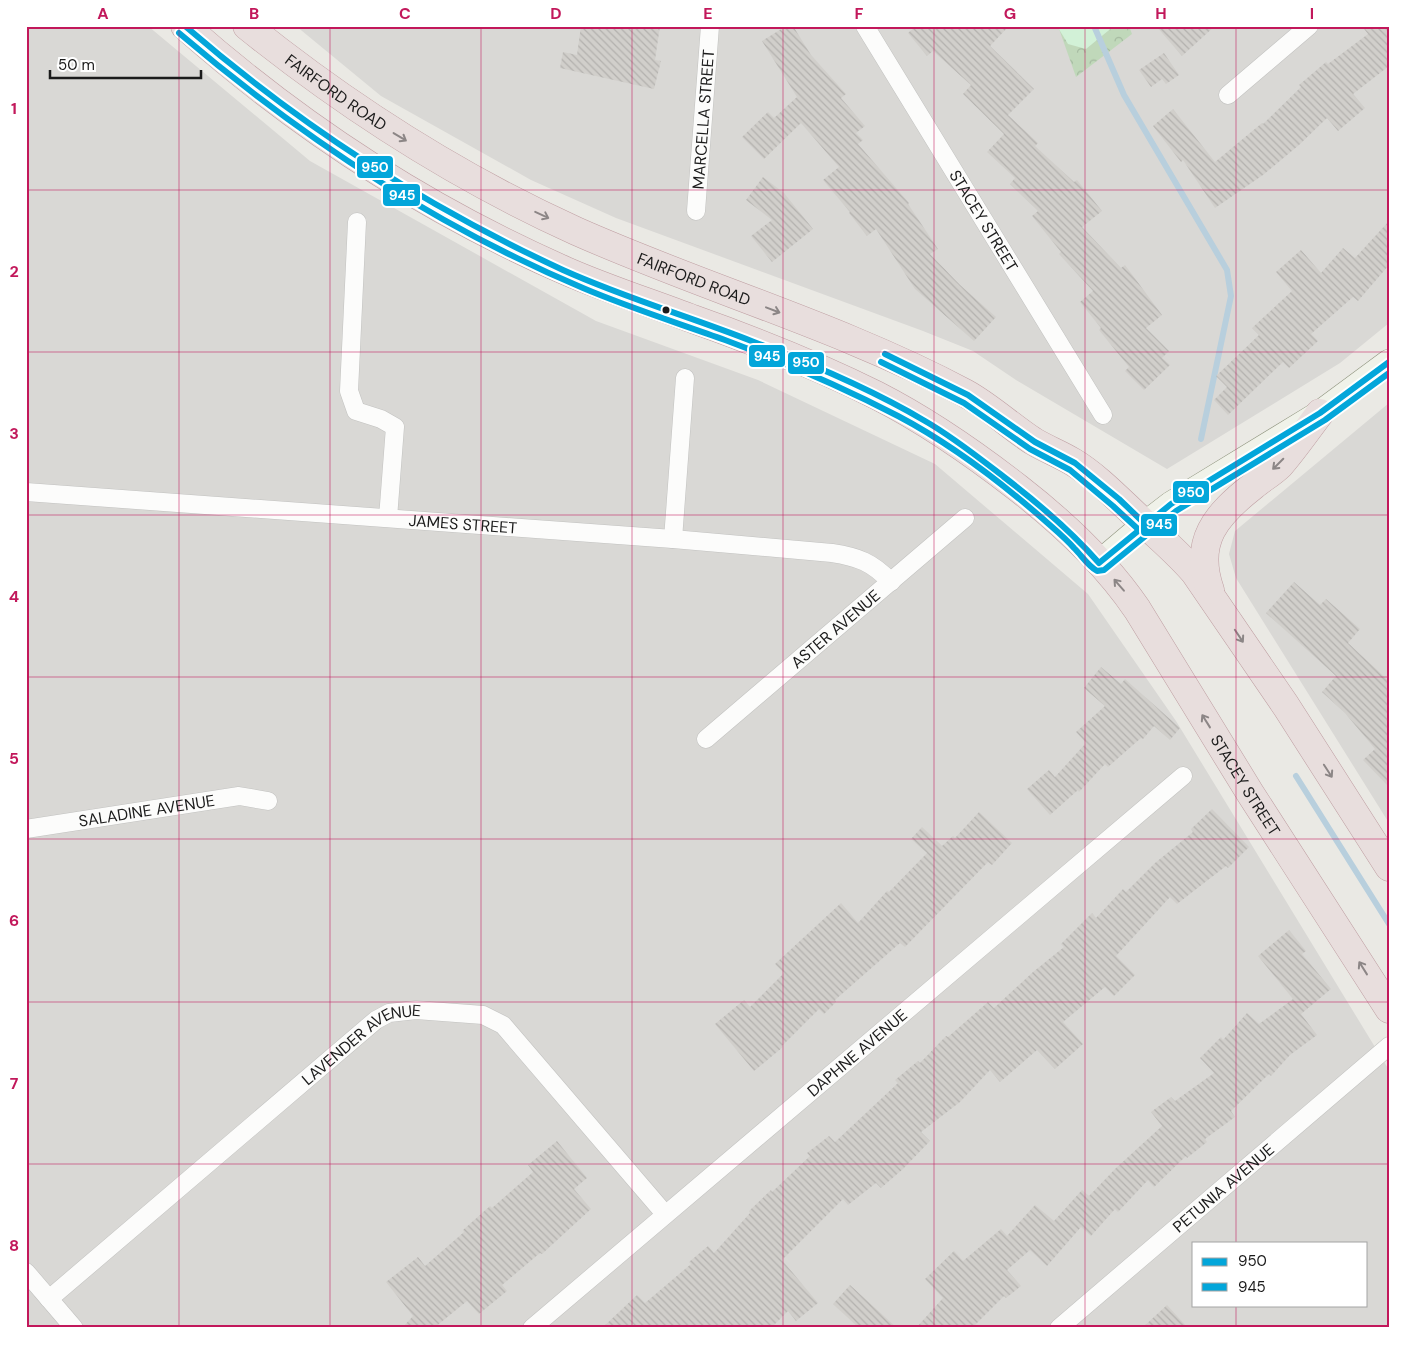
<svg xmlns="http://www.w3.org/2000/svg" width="1415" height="1354" font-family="'DM Sans',sans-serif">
<defs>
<pattern id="forest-crowns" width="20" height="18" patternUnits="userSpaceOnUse" patternTransform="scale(1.25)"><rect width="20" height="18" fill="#c0d8ba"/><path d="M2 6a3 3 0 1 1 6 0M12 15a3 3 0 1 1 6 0" fill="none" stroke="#a4b99f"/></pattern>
<pattern id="building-back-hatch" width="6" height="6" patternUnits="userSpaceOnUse" patternTransform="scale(1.25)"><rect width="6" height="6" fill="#d1cfcb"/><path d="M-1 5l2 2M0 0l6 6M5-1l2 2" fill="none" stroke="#b3b1ae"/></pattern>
</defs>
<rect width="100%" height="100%" fill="#eae9e4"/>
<path fill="#d9d8d5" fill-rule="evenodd" d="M26,26H148L310,161L596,321L758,380L935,464L1088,594L1176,721L1389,1070V1328H26ZM1194,1243H1366V1305H1194Z
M296,26H1057L1068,44L1114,26H1389V323L1340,363L1167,469L1016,380L973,351L923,331L616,218L531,180L381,96Z
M1389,403V823L1236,578L1229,554L1235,531Z"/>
<path fill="url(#forest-crowns)" d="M1058,26H1129L1132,34L1076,77Z"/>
<path fill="#d2f1d7" d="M1057,26H1114L1086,49L1068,44Z"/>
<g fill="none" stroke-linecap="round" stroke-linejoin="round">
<path stroke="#b8cfdd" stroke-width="6" d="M1094,26L1124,95L1227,270L1231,296L1201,439
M1296,776L1389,924"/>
</g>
<path fill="url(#building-back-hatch)" d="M581,26H660L655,60L661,61L654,89L560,68L563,52L577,55Z
M786,26H793L811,55L846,94L841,98L865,126L856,133L863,140L858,144L909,203L908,204L938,249L930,254L960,285L996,317L974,341L915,289L876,229L867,236L849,213L850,212L823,180L839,167L801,123L764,159L742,137L768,112L774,118L797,97L762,41Z
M916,26H1009L990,46L1034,89L1008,115L1038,143L1035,146L1074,182L1077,180L1102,211L1082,227L1121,268L1125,265L1162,315L1146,328L1169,351L1162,358L1170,365L1144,390L1125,371L1129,367L1099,330L1101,328L1080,302L1093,291L1059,254L1061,252L1032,216L1038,211L1010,184L1015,178L987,152L1004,134L963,94L971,85L933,51L927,56L908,33Z
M1156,26H1215L1182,56Z
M1362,26H1384L1389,32V66L1353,94L1365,108L1338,131L1327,118L1299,145L1263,175L1215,208L1183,160L1181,162L1153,126L1173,109L1215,162L1262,123L1263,124L1301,87L1299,85L1326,62L1328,64L1368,34Z
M1164,53L1179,75L1166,84L1162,79L1151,87L1139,70Z
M763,177L784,193L813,229L772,262L751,236L772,220L746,200Z
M1389,221V265L1358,301L1353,297L1311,334L1318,341L1289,368L1283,362L1228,415L1214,400L1227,387L1216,376L1259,335L1252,328L1292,291L1276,272L1301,250L1321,273L1343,248L1355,258Z
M1294,582L1320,605L1326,599L1360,629L1348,643L1389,681V787L1363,760L1375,749L1345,713L1322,692L1336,676L1266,613Z
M1101,667L1121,684L1125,679L1180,728L1170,740L1154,726L1143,739L1141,738L1108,767L1105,764L1079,792L1078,790L1050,815L1027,789L1049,770L1055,777L1086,743L1076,732L1105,706L1084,688Z
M1212,809L1249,847L1228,868L1226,866L1177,904L1170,897L1116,956L1135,975L1114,996L1105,987L1063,1022L1083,1044L1055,1069L1037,1050L1000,1082L990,1070L960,1102L921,1132L930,1141L903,1169L881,1188L876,1183L848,1205L843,1199L782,1260L818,1303L796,1321L788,1311L771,1328H602L637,1295L645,1303L691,1264L689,1262L708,1246L714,1253L750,1213L749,1211L771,1190L772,1192L810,1156L807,1153L829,1136L835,1142L898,1083L895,1080L918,1061L920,1063L946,1036L948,1037L988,1002L994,1008L1033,972L1064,947L1061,944L1092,913L1096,918L1123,889L1126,892L1155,863L1193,832L1191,829Z
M979,812L1012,843L992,865L988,862L905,947L900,943L835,1000L836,1002L824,1014L819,1009L782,1046L783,1047L754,1071L715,1024L744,1000L750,1007L784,973L775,964L841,903L858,923L887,891L889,892L927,853L911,839L922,827L942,846L953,836L955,838Z
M1289,930L1306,951L1302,954L1331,989L1301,1014L1317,1035L1290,1055L1271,1076L1269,1074L1231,1111L1235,1117L1205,1139L1207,1142L1187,1158L1186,1156L1154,1187L1148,1180L1118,1212L1115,1209L1091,1236L1081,1227L1047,1266L1030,1250L1007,1270L1021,1286L1006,1298L1004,1296L972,1328H916L943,1298L925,1279L954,1251L963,1261L1001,1229L1007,1236L1035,1205L1054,1221L1082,1190L1089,1196L1116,1168L1162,1126L1151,1112L1171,1097L1175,1101L1214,1073L1200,1058L1221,1037L1223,1040L1247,1013L1259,1024L1293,999L1258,956Z
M557,1141L587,1178L574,1189L591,1209L542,1254L540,1253L502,1285L507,1291L479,1314L467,1301L434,1328H402L413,1316L386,1282L418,1257L425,1266L464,1232L463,1230L490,1206L492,1208L533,1172L528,1165Z
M850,1285L897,1328H859L833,1304Z
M1167,1305L1188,1328H1142Z"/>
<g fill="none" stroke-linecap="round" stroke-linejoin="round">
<g stroke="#c2c2c0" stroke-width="19">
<g id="street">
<path id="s1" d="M865,26L1103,415"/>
<path d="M1228,95L1309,26"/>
<path id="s2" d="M696,211L710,26"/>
<path d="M357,222L349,391L356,411L381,419L395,427L388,518"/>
<path id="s3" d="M26,492L673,539L832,553C858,557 872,562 891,582"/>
<path d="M673,539L685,378"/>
<path id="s4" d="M706,739L965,518"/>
<path id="s5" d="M26,829L239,796L268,801"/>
<path d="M26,1272L74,1328"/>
<path id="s6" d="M49,1299L376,1020L389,1013L416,1010L483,1015L503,1025L665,1214"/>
<path id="s7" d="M532,1328L1183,776"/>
<path id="s8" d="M1059,1328L1389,1046"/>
</g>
</g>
<g stroke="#8e937d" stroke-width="26">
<path id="secondary" d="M1099,563L1145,524L1171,504L1320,413L1389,362"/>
</g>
<g stroke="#be9da1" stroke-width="29">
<g id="highway">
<path id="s9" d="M185,26C298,126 427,210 566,271C607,289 651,303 693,319C755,341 818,366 876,395C927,421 973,453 1018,488C1063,523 1105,562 1137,609L1250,793L1389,1009"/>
<path id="s10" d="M247,26C349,108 457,177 576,231C704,288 841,327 965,393C989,406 1010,426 1033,441C1046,449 1060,454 1073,462C1098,477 1122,503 1144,523C1162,540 1180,555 1195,573L1286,706L1389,867"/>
<path d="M1210,590C1193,541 1216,515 1253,486C1261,479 1272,473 1280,465C1294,449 1307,430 1320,413"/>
</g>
</g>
<use href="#street" stroke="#fcfcfb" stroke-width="18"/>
<use href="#secondary" stroke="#f0f2e9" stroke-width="25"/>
<use href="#highway" stroke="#e8dedd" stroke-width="28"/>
<g stroke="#fff" stroke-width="10">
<path id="bus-1" d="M185,26C302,127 423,205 563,270C625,298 691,317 754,342C812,364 871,389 925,421C953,437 978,457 1004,477C1038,503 1070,530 1099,563L1171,504L1320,413L1389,362
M885,354L968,395L1035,442L1075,463L1119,499L1145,524"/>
</g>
<g stroke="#fff" stroke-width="10">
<path id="bus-2" d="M179,33C301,137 435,226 583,288C630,308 678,323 725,340C784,362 842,387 898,416C951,444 1006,486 1051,526C1059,533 1067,540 1074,548C1082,556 1088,566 1097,571L1104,570L1176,511L1325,420L1389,373
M881,362L964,403L1030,449L1070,470L1113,506L1139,530"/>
</g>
<use href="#bus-1" stroke="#03a6da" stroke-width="6"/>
<use href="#bus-2" stroke="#03a6da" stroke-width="6"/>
</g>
<defs><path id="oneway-shaft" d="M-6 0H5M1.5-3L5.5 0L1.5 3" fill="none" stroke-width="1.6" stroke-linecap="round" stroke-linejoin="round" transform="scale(1.25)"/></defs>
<g stroke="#8c8686">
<use href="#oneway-shaft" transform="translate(400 137) rotate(31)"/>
<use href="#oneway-shaft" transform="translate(542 215) rotate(25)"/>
<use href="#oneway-shaft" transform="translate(773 310) rotate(21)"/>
<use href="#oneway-shaft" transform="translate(1278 464) rotate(135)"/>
<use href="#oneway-shaft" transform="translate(1119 585) rotate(-131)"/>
<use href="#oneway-shaft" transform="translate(1239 636) rotate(56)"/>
<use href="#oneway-shaft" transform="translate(1206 721) rotate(-122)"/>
<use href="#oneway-shaft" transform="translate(1328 771) rotate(57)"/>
<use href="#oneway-shaft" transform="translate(1363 968) rotate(-122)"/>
</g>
<path fill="none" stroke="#c2185b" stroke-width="1" stroke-opacity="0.55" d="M179,26V1328M330,26V1328M481,26V1328M632,26V1328M783,26V1328M934,26V1328M1085,26V1328M1236,26V1243M26,190H1389M26,352H1389M26,515H1389M26,677H1389M26,839H1389M26,1002H1389M26,1164H1389M1236,1305V1328"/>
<circle fill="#1b1b1b" stroke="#fff" stroke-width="2" cx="666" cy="310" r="4.5"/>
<g text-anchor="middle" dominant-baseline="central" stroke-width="5" stroke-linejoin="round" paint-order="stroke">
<g font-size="16" fill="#1b1b1b" stroke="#fff">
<text stroke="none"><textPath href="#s10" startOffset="111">FAIRFORD ROAD</textPath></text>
<text stroke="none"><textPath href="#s2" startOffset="92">MARCELLA STREET</textPath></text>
<text stroke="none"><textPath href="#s1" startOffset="228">STACEY STREET</textPath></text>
<text stroke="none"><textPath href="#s10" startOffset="516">FAIRFORD ROAD</textPath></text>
<text stroke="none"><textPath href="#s3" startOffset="438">JAMES STREET</textPath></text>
<text stroke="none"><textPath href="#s4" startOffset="170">ASTER AVENUE</textPath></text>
<text stroke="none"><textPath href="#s9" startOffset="1336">STACEY STREET</textPath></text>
<text stroke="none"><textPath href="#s5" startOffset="122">SALADINE AVENUE</textPath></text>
<text stroke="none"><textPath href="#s6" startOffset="406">LAVENDER AVENUE</textPath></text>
<text stroke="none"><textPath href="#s7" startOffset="426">DAPHNE AVENUE</textPath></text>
<text stroke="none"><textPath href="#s8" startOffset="216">PETUNIA AVENUE</textPath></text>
</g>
</g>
<g stroke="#fff" stroke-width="2">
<rect x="356" y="155" width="38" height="24" rx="5" fill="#03a6da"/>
<rect x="382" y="183" width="39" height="24" rx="5" fill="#03a6da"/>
<rect x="748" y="344" width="38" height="24" rx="5" fill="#03a6da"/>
<rect x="787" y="351" width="38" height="24" rx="5" fill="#03a6da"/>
<rect x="1172" y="480" width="38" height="24" rx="5" fill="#03a6da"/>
<rect x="1140" y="513" width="38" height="24" rx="5" fill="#03a6da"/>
</g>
<g font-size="14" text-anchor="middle" font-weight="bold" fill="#fff">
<text x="375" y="172">950</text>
<text x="402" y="200">945</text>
<text x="767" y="361">945</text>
<text x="806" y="367">950</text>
<text x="1191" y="497">950</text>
<text x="1159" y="529">945</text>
</g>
<rect width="1415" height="1354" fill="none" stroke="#ffffff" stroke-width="55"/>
<rect x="1192" y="1242" width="175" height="65" fill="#ffffff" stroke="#a4a4a4"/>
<rect x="1202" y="1258" width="25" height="8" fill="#03a6da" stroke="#a4a4a4"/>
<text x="1238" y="1266" font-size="15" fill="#1b1b1b">950</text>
<rect x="1202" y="1283" width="25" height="8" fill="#03a6da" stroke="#a4a4a4"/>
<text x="1238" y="1292" font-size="15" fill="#1b1b1b">945</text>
<path d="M50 70v8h151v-8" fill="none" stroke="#1b1b1b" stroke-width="2.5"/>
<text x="58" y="70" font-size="15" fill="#1b1b1b" stroke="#ffffff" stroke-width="4" paint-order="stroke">50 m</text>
<rect x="28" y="28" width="1360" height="1298" fill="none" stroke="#c2185b" stroke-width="2"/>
<g font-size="16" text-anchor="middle" font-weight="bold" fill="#c2185b">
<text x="103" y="19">A</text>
<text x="254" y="19">B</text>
<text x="405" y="19">C</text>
<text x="556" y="19">D</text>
<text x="708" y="19">E</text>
<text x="859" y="19">F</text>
<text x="1010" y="19">G</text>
<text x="1161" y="19">H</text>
<text x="1312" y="19">I</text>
<text x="14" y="114">1</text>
<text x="14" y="277">2</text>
<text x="14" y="439">3</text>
<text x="14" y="602">4</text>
<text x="14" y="764">5</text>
<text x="14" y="926">6</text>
<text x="14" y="1089">7</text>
<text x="14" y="1251">8</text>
</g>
</svg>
